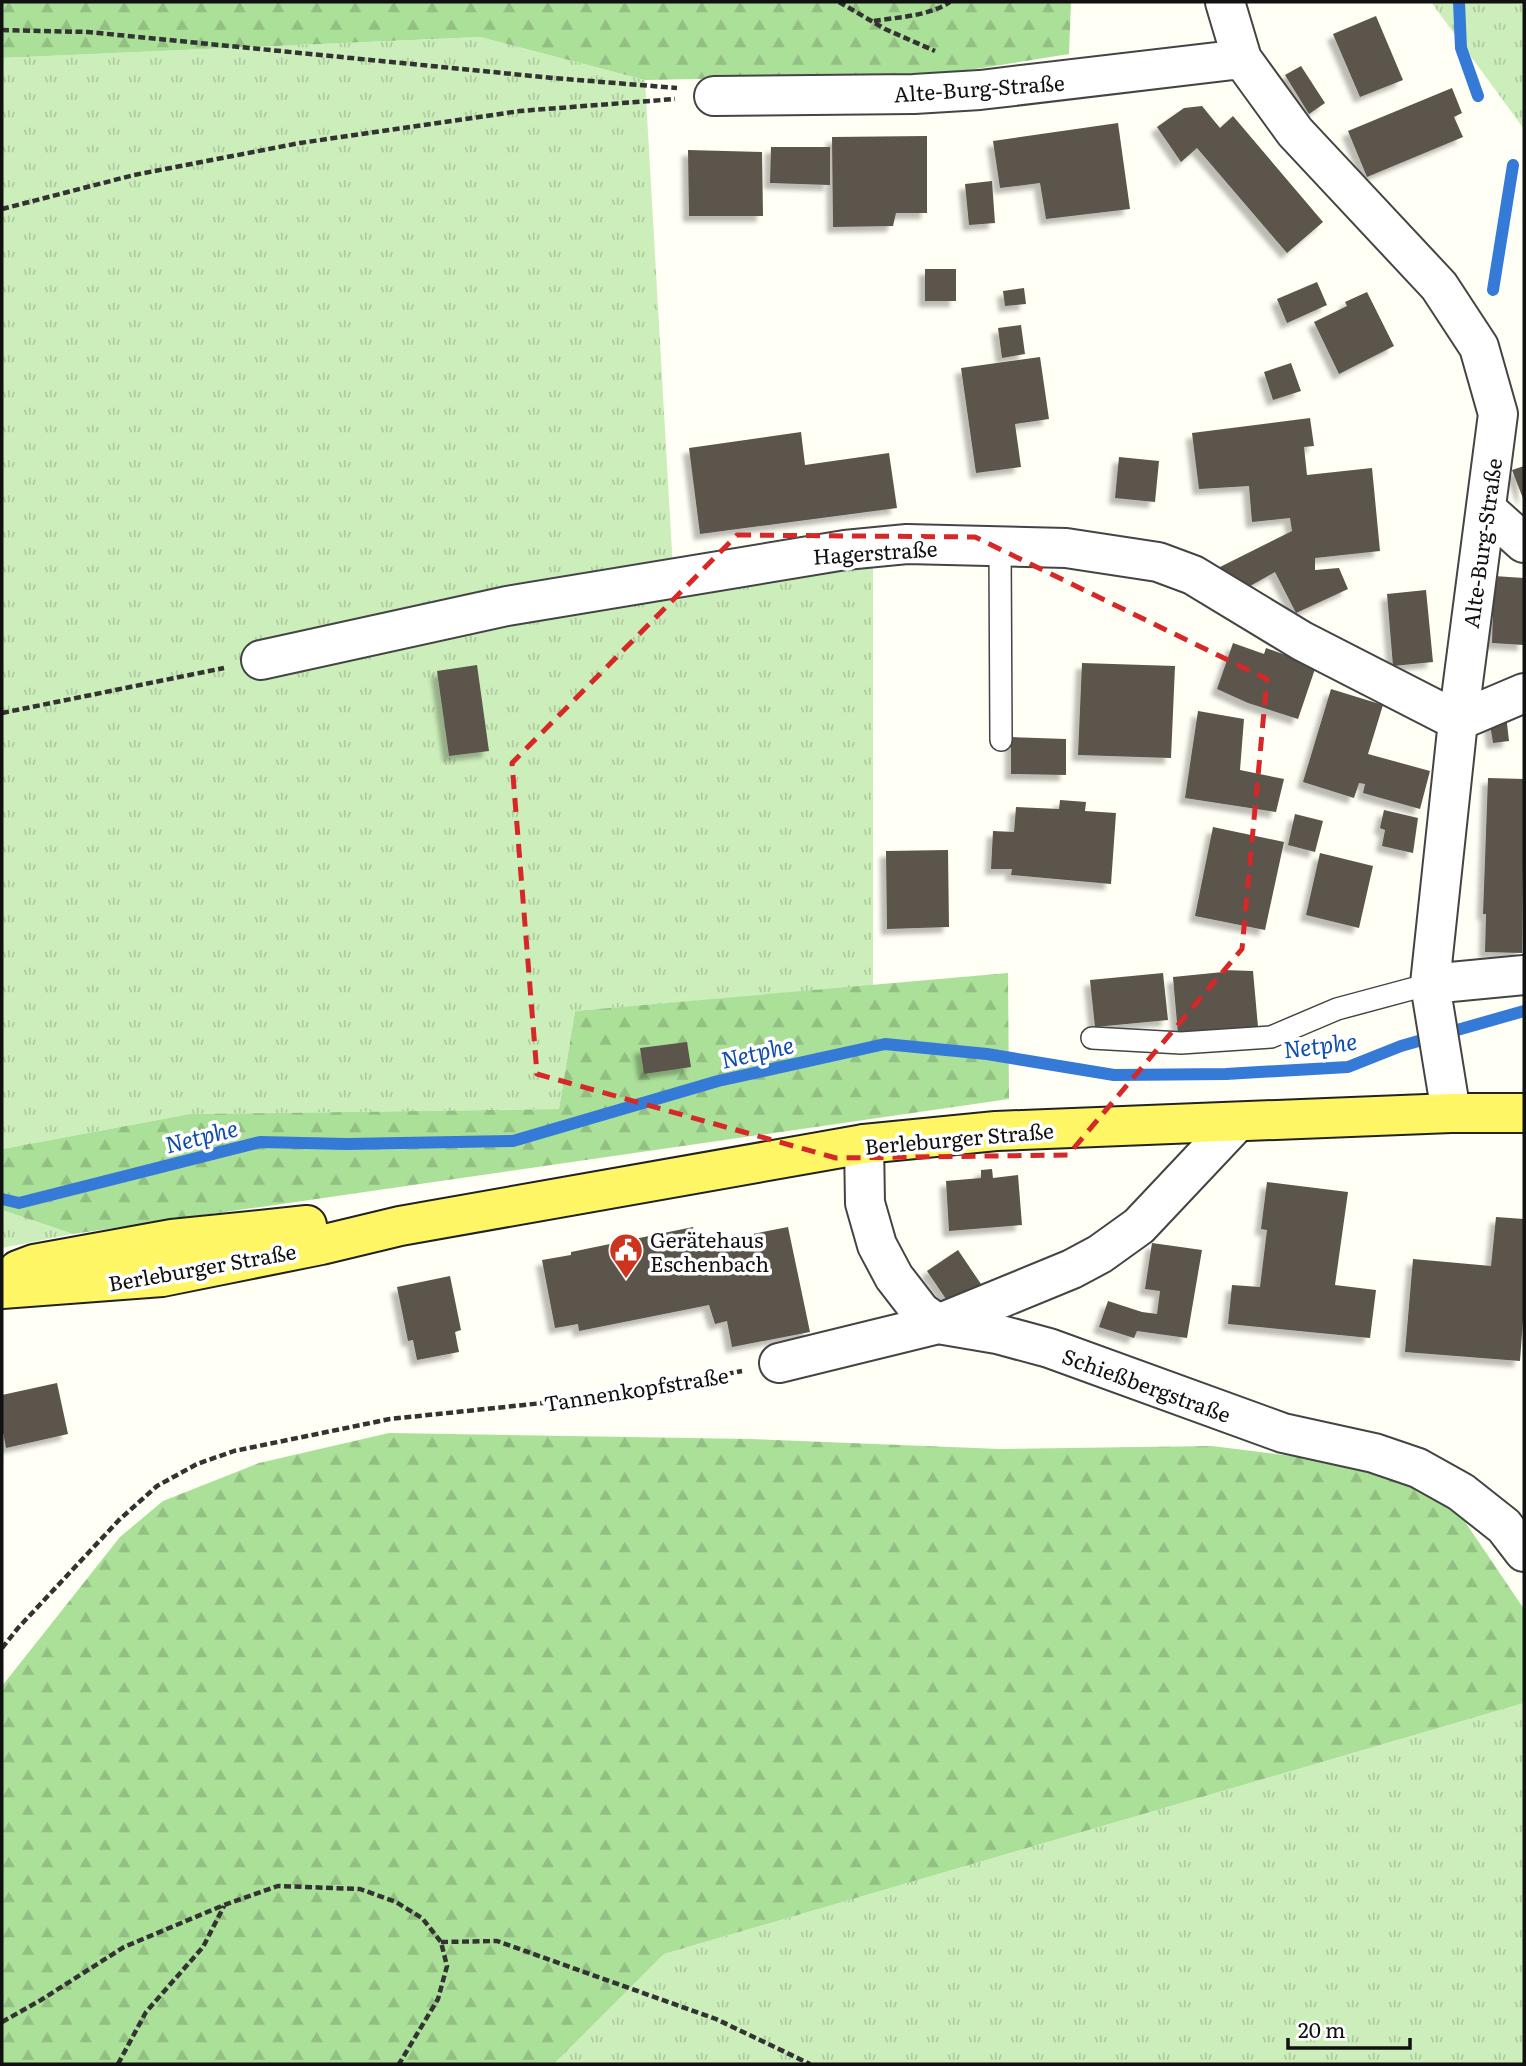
<svg xmlns="http://www.w3.org/2000/svg" width="1526" height="2066" font-family="Literata,serif">
<defs>
<pattern id="grass-tufts" width="24" height="20" patternUnits="userSpaceOnUse" patternTransform="scale(1.75)"><rect width="24" height="20" fill="#cceeba"/><path d="M3 7l-1-3M5 7V3M7 7l1-3M15 17l-1-3M17 17v-4M19 17l1-3" fill="none" stroke="#aecb9f"/></pattern>
<pattern id="forest-firs" width="22" height="20" patternUnits="userSpaceOnUse" patternTransform="scale(1.75)"><rect width="22" height="20" fill="#abe098"/><path d="M5 1l3.5 6h-7zM16 11l3.5 6h-7z" fill="#92bf82"/></pattern>
<filter id="shadow"><feDropShadow dx="-6" dy="6" stdDeviation="2" flood-color="#0004"/></filter>
</defs>
<rect width="100%" height="100%" fill="#fffff5"/>
<path fill="url(#grass-tufts)" d="M1431,2H1524V129Z
M480,37L645,80L673,570L873,559V986L575,1011L559,1109L190,1114L2,1149V58Z
M2,1210L73,1234L2,1248Z
M1524,1703V2064H554L664,1954Z"/>
<path fill="url(#forest-firs)" d="M2,2H1071L1069,54L944,74L645,80L480,37L2,58Z
M1008,973L1009,1099L73,1234L2,1210V1149L190,1114L559,1109L575,1011Z
M389,1433L750,1439L1000,1449L1212,1446L1396,1469L1455,1507L1524,1609V1703L664,1954L554,2064H2V1686L120,1537L163,1501L259,1463Z"/>
<g fill="none" stroke-linecap="round" stroke-linejoin="round">
<path stroke="#367ad7" stroke-width="12" d="M1459,2L1461,48L1478,96
M1493,290L1513,165
M2,1199L19,1203L260,1142L347,1144L513,1141L718,1081L885,1044L987,1054L1114,1075L1226,1074L1348,1067L1401,1046L1524,1011"/>
</g>
<path fill="#5b544c" filter="url(#shadow)" d="M1376,16L1403,80L1360,97L1333,34Z
M1301,66L1325,103L1309,114L1285,75Z
M1452,88L1462,113L1454,117L1463,137L1367,177L1348,131Z
M1202,106L1220,128L1233,116L1323,222L1287,253L1197,148L1181,162L1157,127L1184,108Z
M1118,123L1130,209L1046,219L1040,183L1000,188L993,141Z
M927,136V213H896L893,226L833,227L832,137Z
M771,147H830V185L770,183Z
M688,150L762,152L763,216H689Z
M992,181L995,223L969,225L965,184Z
M925,269H956V301H925Z
M1317,282L1327,305L1287,323L1277,299Z
M1024,288L1026,304L1005,306L1003,291Z
M1367,292L1394,346L1339,374L1314,322L1347,306L1345,302Z
M1021,325L1025,354L1002,358L998,328Z
M1040,357L1049,419L1015,424L1021,467L976,473L961,368Z
M1291,363L1301,391L1273,400L1264,372Z
M1310,418L1314,446L1304,447L1307,475L1372,468L1380,551L1315,558V570L1339,568L1348,589L1296,613L1275,572L1243,590L1216,569L1292,531L1290,518L1252,522L1249,486L1199,489L1192,433Z
M801,432L805,465L889,453L897,508L700,534L689,448Z
M1119,457L1159,461L1155,502L1115,498Z
M1524,466V501L1512,470Z
M1494,576L1524,578V645L1492,643Z
M1426,590L1433,662L1393,666L1387,594Z
M1233,643L1264,654L1266,648L1316,666L1298,719L1248,703L1217,689Z
M1082,663L1175,666L1171,758L1078,755Z
M477,665L489,751L449,756L437,671Z
M1331,689L1383,705L1368,754L1430,771L1420,809L1363,793L1365,784L1359,783L1354,798L1303,782Z
M1198,711L1244,719L1240,770L1284,779L1276,812L1185,798Z
M1506,715L1509,741L1493,743L1489,718Z
M1011,737L1066,739V775L1011,774Z
M1488,778L1524,779L1522,953L1485,952L1486,914H1483Z
M1060,800L1086,802L1085,811L1116,813L1111,884L1011,875L1012,869H991L993,831L1014,832L1016,807L1059,809Z
M1384,810L1418,818L1413,853L1382,846L1385,830L1380,828Z
M1295,814L1323,821L1315,852L1288,845Z
M1213,827L1284,842L1265,930L1195,916Z
M948,850L949,927L887,929L886,851Z
M1320,853L1373,866L1359,928L1306,915Z
M1223,970L1253,971L1258,1027L1178,1034L1173,977L1223,972Z
M1163,973L1168,1020L1095,1027L1090,980Z
M687,1042L691,1067L644,1074L640,1048Z
M992,1169L993,1178L1018,1175L1022,1225L949,1231L946,1181L981,1178V1170Z
M1267,1182L1348,1192L1335,1285L1376,1290L1370,1338L1228,1324L1232,1285L1260,1287L1267,1230L1261,1229Z
M1496,1217L1524,1219V1306L1520,1361L1405,1352L1413,1259L1491,1266Z
M693,1227L697,1245L788,1227L810,1332L732,1347L727,1321L715,1324L709,1305L579,1331L578,1324L555,1328L542,1260L571,1255V1252Z
M1152,1243L1202,1250L1187,1338L1137,1331L1134,1338L1099,1327L1108,1301L1142,1312L1157,1314L1160,1291L1145,1289Z
M958,1250L983,1287L948,1302L927,1271Z
M450,1276L461,1330L455,1332L459,1352L417,1360L413,1340L408,1341L397,1287Z
M57,1383L68,1434L6,1448L2,1427V1395Z"/>
<g fill="none" stroke-linecap="round" stroke-linejoin="round">
<g stroke="#444" stroke-width="24">
<path id="service" d="M1000,547L1001,740
M1092,1038L1181,1043L1271,1037L1337,1009L1430,984"/>
</g>
<g stroke="#444" stroke-width="42">
<path id="minor" d="M1225,2L1242,59L1295,132L1439,286L1479,347L1498,414L1458,721L1430,984L1451,1113
M714,96L914,94L980,90L1242,59
M1486,509L1524,543
M261,660L507,606L845,550L907,544L1066,548L1158,562L1193,575L1302,641L1458,721
M1458,721L1524,693
M1430,984L1524,975
M864,1144L865,1203L877,1245L894,1277L921,1312L938,1324L997,1334L1049,1348L1283,1433L1374,1453L1418,1468L1461,1492L1504,1526L1524,1552
M779,1363L938,1324L1072,1269L1100,1254L1139,1226L1237,1122"/>
</g>
<g stroke="#222" stroke-width="42">
<path id="primary" d="M18,1270L34,1264L172,1239L307,1225
M2,1289L162,1277L321,1245L400,1226L864,1144L996,1131L1451,1113H1524"/>
</g>
<path stroke="#333" stroke-width="4.5" stroke-dasharray="7 3.5" stroke-linecap="butt" d="M839,2L885,29L935,51
M874,21C899,17 929,16 950,2
M2,30L88,32L553,78L677,88
M2,209L134,175L300,143L520,111L675,99
M2,713L224,668
M2,1648L18,1628L119,1520L157,1486L197,1464L234,1451L390,1419L619,1395L742,1371
M441,1942L497,1941L716,2019L810,2064
M2,2022L41,2000L124,1947L224,1905L278,1886L360,1889L396,1902L422,1918L441,1942L447,1966L438,1999L399,2064
M118,2064L146,2012L203,1947L224,1906"/>
<use href="#service" stroke="#fff" stroke-width="21"/>
<use href="#minor" stroke="#fff" stroke-width="38"/>
<use href="#primary" stroke="#fff665" stroke-width="38"/>
</g>
<path fill="none" stroke="#d62828" stroke-width="5" stroke-dasharray="14 9" stroke-linejoin="round" d="M737,535L975,537L1267,679L1242,949L1068,1155L836,1158L537,1074L512,763Z"/>
<defs>
<g id="civic-pin" transform="scale(1.75)"><path d="M0 17L-7.5 6A9.5 9.5 0 1 1 7.5 6Z" fill="#cd341d" stroke="#fff"/><path d="M-.6-6.5H3V-4.5H.6V-3L4-1V1h2V6H-6V1h2V-1L-.6-3ZM-1.2 2.5V6h2.4V2.5Z" fill="#fff"/></g>
</defs>
<g fill-rule="evenodd">
<use href="#civic-pin" x="626" y="1250"/>
</g>
<g text-anchor="middle" dominant-baseline="central" stroke-width="7" stroke-linejoin="round" paint-order="stroke">
<g font-size="21" fill="#111" stroke="#fff">
<text transform="translate(979 87) rotate(-4)">Alte-Burg-Straße</text>
<text transform="translate(1481 543) rotate(-82)">Alte-Burg-Straße</text>
<text transform="translate(875 551) rotate(-4)">Hagerstraße</text>
<text transform="translate(959 1137) rotate(-5)">Berleburger Straße</text>
<text transform="translate(202 1266) rotate(-10)">Berleburger Straße</text>
<text transform="translate(1147 1384) rotate(20)">Schießbergstraße</text>
<text transform="translate(636 1388) rotate(-9)">Tannenkopfstraße</text>
</g>
<g font-size="21" fill="#111" stroke="#fff" text-anchor="start">
<text x="650" y="1238">Gerätehaus<tspan x="650" dy="24">Eschenbach</tspan></text>
</g>
<g font-size="23" font-style="italic" fill="#0f4cae" stroke="#fff">
<text transform="translate(1320 1044) rotate(-7)">Netphe</text>
<text transform="translate(757 1051) rotate(-13)">Netphe</text>
<text transform="translate(201 1135) rotate(-14)">Netphe</text>
</g>
</g>
<rect width="1526" height="2066" fill="none" stroke="#111111" stroke-width="7"/>
<path d="M1288 2038v10h122v-10" fill="none" stroke="#111111" stroke-width="3.5"/>
<text x="1298" y="2038" font-size="21" fill="#111111" stroke="#ffffff" stroke-width="5" paint-order="stroke">20 m</text>
</svg>
